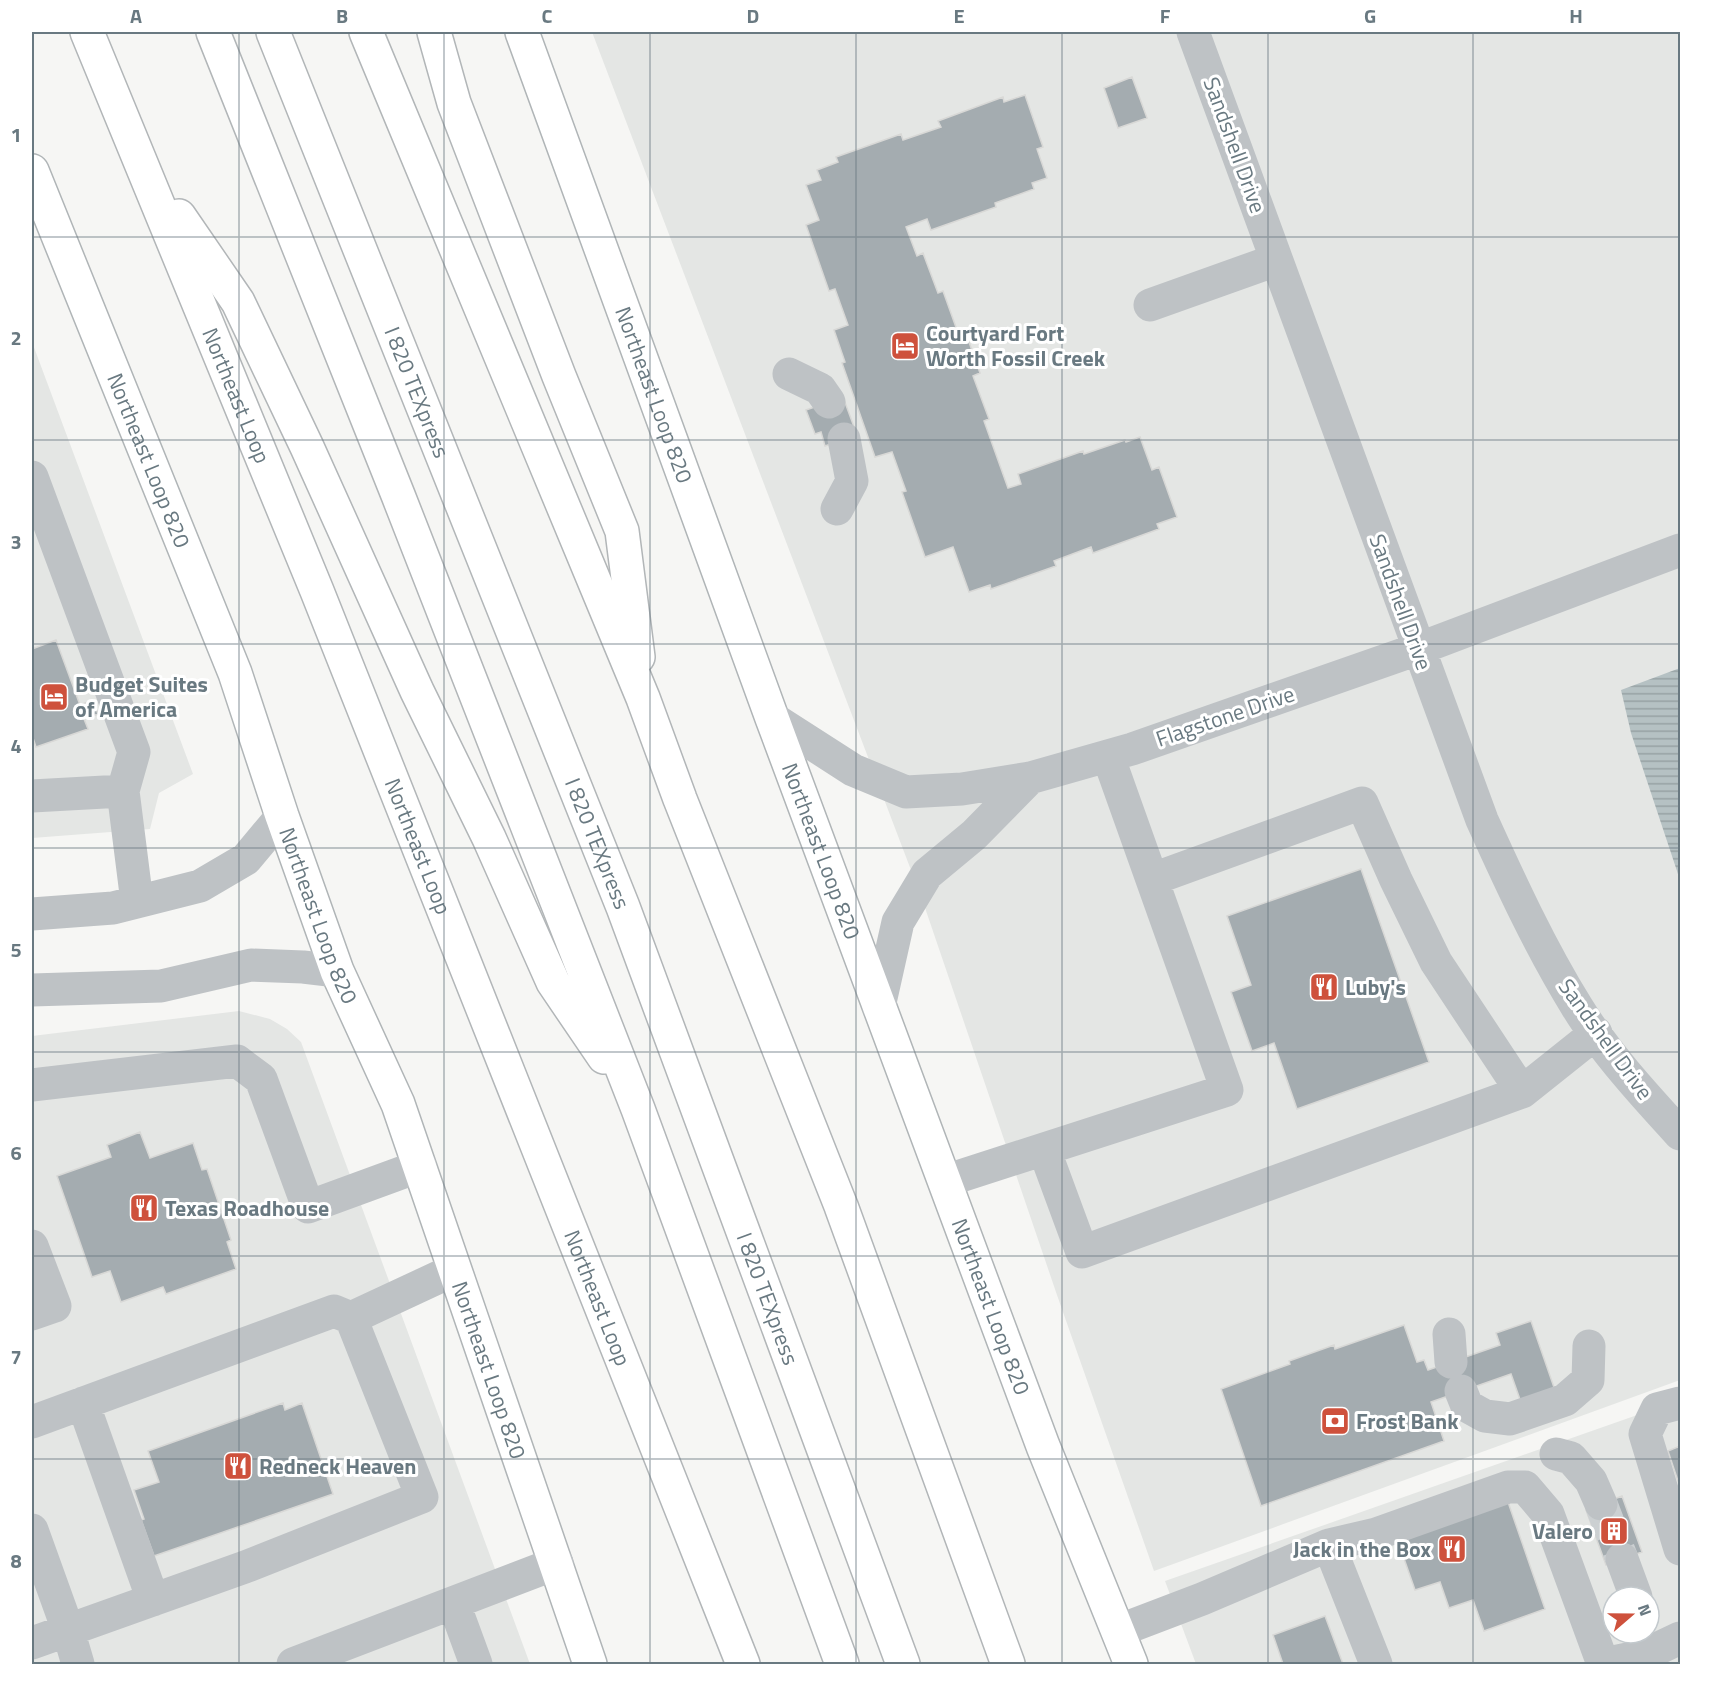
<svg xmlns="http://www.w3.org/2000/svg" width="1712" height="1696" font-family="'Titillium Web',sans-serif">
<defs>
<pattern id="water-rules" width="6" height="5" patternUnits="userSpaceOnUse" patternTransform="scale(1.5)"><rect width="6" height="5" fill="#b5c1c3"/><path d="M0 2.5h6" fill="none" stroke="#97a2a4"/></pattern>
</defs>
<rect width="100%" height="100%" fill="#f6f6f4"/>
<path fill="#e4e6e4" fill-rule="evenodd" d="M592,32H1680V1380L1154,1571L1057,1295L922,899Z
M32,342L193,774L159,793L150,829L32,838Z
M239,1011L270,1019L287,1029L301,1042L530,1664H32V1036Z
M1680,1400V1664H1196L1165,1581ZM1613,1597H1649V1633H1613Z"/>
<path fill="url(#water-rules)" d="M1680,668V880L1631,733L1621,690Z"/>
<path fill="#a4acb0" stroke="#d8d8d6" stroke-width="1.5" d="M1132,77L1147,118L1118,128L1104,88Z
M1025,95L1043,147L1037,149L1047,178L1032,183L1034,189L995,203L996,207L931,230L927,219L906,227L917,256L923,253L938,293L943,291L957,330L964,328L980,373L973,376L989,419L984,421L1008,488L1021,484L1018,474L1083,451L1084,454L1125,440L1126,442L1140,437L1152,470L1159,467L1177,517L1157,524L1159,529L1093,553L1091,547L1054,561L1056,566L991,589L990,585L969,592L953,547L925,557L902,492L906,491L892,452L875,457L842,363L845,362L834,330L848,325L835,289L829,291L806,225L819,220L806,185L821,180L817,170L838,162L836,157L901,134L903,140L941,127L938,121L1003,97L1004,102Z
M843,397L857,435L825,446L821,432L815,434L806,410Z
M56,640L80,705L93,700L98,714L84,719L88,729L36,747L32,735V649Z
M1361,869L1429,1062L1297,1109L1274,1043L1252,1051L1231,992L1251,985L1227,916Z
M140,1132L150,1158L193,1143L202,1170L207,1169L231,1240L227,1242L236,1269L166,1294L163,1287L121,1302L110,1271L92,1277L57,1176L111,1157L107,1145Z
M1531,1321L1557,1396L1523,1408L1511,1374L1431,1402L1444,1441L1261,1506L1221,1389L1290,1364L1289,1361L1334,1345L1335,1349L1404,1325L1417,1362L1424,1360L1428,1370L1500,1345L1496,1333Z
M283,1403L285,1410L302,1403L333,1494L154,1556L141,1520L144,1519L134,1490L159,1482L148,1451Z
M1680,1446V1487L1668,1451Z
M1622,1496L1642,1552L1606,1565L1586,1510Z
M1508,1502L1545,1609L1484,1631L1473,1600L1449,1608L1440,1582L1415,1590L1401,1550L1410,1547L1405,1533Z
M1325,1616L1343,1664H1283L1273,1635Z"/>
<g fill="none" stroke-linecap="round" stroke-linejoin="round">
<path stroke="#ccd0d2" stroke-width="33" stroke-dasharray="33 16" stroke-linecap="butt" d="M1601,1504L1622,1559"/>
<g stroke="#b0b5b7" stroke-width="36">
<g id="major">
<path id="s1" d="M522,32L772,718L1043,1446L1131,1664"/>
<path id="s2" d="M32,171L235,673L282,816L337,971L398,1104L590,1664"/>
</g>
</g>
<g stroke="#b2b6b8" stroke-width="36">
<g id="highway">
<path id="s3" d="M87,32L317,591L743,1664"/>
<path d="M213,32L398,495L638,1109L842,1664"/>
<path id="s4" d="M273,32L623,907L903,1664"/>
<path d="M366,32L643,698L680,799L841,1206L1008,1664"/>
<path d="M434,32L454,103L559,376L622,531L638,657"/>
<path d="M179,216L238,302L307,447L417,691L489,838L553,982L604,1057"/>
</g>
</g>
<path stroke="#bec2c5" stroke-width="33" d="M1193,32L1482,820C1511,884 1540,947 1577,1007C1604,1051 1645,1096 1680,1134
M1150,305L1276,260
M789,374L820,389L829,402
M32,477L134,752L123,791L137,902
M837,509L852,481L844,439
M772,718L853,770L906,792L962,789L1030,778L1132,749L1418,649L1680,550
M32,796L123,791
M1153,879L1362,803L1396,880L1436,962L1522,1092
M32,914L113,908L200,886L246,859L282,816
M32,990L161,986L251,965L303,967L337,971
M879,1007L898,922L927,874L974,835L1030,778
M32,1085L237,1061L261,1079L308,1207L420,1166
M1044,1149L1082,1252L1522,1092L1596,1033
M945,1181L1227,1090L1108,756
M32,1246L55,1306L32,1314
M351,1318L454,1270
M1449,1334L1451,1362
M1461,1391L1467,1406L1485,1416L1510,1419L1565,1400L1588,1380L1589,1346
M83,1403L153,1600
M1680,1403L1657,1409L1645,1434L1680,1549
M32,1422L334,1311L351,1318L422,1497L245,1567L32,1643
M1556,1454L1571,1458L1591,1481L1601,1504
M32,1530L68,1630L78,1664
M1329,1545L1376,1664
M1622,1559L1636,1597
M454,1604L476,1664
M1118,1631L1202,1599L1329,1545L1376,1534L1508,1487H1525L1548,1514L1603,1664
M293,1664L557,1563
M1604,1664L1642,1656L1680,1638"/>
<use href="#major" stroke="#fff" stroke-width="33"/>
<use href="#highway" stroke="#fff" stroke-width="33"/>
</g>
<path fill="none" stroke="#697981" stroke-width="1.5" stroke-opacity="0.55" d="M239,32V1664M444,32V1664M650,32V1664M856,32V1664M1062,32V1664M1268,32V1664M1473,32V1664M32,237H1680M32,440H1680M32,644H1680M32,848H1680M32,1052H1680M32,1256H1680M32,1459H1680"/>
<defs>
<g id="hotel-square" transform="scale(1.5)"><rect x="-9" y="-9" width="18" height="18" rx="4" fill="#ce513c" stroke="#fff"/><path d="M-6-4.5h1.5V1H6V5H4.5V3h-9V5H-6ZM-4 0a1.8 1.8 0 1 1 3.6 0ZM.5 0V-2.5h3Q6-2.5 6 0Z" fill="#fff"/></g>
<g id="restaurant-square" transform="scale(1.5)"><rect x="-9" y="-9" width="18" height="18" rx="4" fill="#ce513c" stroke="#fff"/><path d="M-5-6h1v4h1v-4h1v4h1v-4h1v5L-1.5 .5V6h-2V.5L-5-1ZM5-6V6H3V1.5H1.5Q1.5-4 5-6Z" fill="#fff"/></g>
<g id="bank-square" transform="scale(1.5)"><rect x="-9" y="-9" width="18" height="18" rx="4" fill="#ce513c" stroke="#fff"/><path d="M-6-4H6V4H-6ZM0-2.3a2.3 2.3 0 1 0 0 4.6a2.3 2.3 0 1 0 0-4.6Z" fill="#fff"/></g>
<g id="building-square" transform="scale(1.5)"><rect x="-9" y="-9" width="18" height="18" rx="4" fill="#ce513c" stroke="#fff"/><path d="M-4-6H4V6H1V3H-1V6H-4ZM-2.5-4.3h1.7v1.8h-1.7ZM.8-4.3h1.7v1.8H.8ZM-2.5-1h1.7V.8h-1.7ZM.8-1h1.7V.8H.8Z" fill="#fff"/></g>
</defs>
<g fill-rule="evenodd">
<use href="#hotel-square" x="905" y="346"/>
<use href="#hotel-square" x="54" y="697"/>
<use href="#restaurant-square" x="1324" y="987"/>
<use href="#restaurant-square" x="144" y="1208"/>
<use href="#bank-square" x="1335" y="1421"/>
<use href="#restaurant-square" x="238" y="1466"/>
<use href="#building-square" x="1614" y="1531"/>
<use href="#restaurant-square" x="1452" y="1549"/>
</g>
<g text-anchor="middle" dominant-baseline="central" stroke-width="6" stroke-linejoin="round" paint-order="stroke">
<g font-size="22" fill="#697981" stroke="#fff">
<text transform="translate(1235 145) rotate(70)">Sandshell Drive</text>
<text stroke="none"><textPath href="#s4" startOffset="388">I 820 TEXpress</textPath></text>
<text stroke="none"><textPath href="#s1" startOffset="386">Northeast Loop 820</textPath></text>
<text stroke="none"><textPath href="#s3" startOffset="393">Northeast Loop</textPath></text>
<text stroke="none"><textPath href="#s2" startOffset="312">Northeast Loop 820</textPath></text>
<text transform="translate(1401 602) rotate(70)">Sandshell Drive</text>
<text transform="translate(1225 716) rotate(-19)">Flagstone Drive</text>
<text stroke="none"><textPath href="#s4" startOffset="874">I 820 TEXpress</textPath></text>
<text stroke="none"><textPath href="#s3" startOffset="879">Northeast Loop</textPath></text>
<text stroke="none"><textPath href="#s1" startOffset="872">Northeast Loop 820</textPath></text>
<text stroke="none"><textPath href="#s2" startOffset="798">Northeast Loop 820</textPath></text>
<text transform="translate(1606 1039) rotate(54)">Sandshell Drive</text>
<text stroke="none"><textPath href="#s3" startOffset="1365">Northeast Loop</textPath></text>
<text stroke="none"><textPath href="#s4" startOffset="1360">I 820 TEXpress</textPath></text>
<text stroke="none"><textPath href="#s1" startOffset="1358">Northeast Loop 820</textPath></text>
<text stroke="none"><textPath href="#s2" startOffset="1284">Northeast Loop 820</textPath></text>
</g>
<g font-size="22" font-weight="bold" fill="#697981" stroke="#fff" text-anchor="start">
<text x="926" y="333">Courtyard Fort<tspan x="926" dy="25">Worth Fossil Creek</tspan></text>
<text x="75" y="684">Budget Suites<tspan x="75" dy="25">of America</tspan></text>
<text x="1345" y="987">Luby's</text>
<text x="165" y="1208">Texas Roadhouse</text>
<text x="1356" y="1421">Frost Bank</text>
<text x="259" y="1466">Redneck Heaven</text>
<text x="1593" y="1531" text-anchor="end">Valero</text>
<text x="1431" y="1549" text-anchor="end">Jack in the Box</text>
</g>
</g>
<rect width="1712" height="1696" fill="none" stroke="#ffffff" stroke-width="66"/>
<g transform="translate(1631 1615) rotate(70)"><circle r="28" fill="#ffffff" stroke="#c3c9cd" stroke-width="1.5"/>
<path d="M0-4.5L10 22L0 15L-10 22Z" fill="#ce513c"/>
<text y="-9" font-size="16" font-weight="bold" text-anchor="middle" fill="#697981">N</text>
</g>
<rect x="33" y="33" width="1646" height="1630" fill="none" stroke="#697981" stroke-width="2"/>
<g font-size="20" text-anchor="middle" font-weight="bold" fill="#697981">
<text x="136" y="23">A</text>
<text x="342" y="23">B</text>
<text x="547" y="23">C</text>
<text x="753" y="23">D</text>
<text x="959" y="23">E</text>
<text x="1165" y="23">F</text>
<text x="1370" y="23">G</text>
<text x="1576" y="23">H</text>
<text x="16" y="142">1</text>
<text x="16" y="345">2</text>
<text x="16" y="549">3</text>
<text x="16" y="753">4</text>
<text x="16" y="957">5</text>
<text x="16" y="1160">6</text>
<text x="16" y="1364">7</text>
<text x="16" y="1568">8</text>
</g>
</svg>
